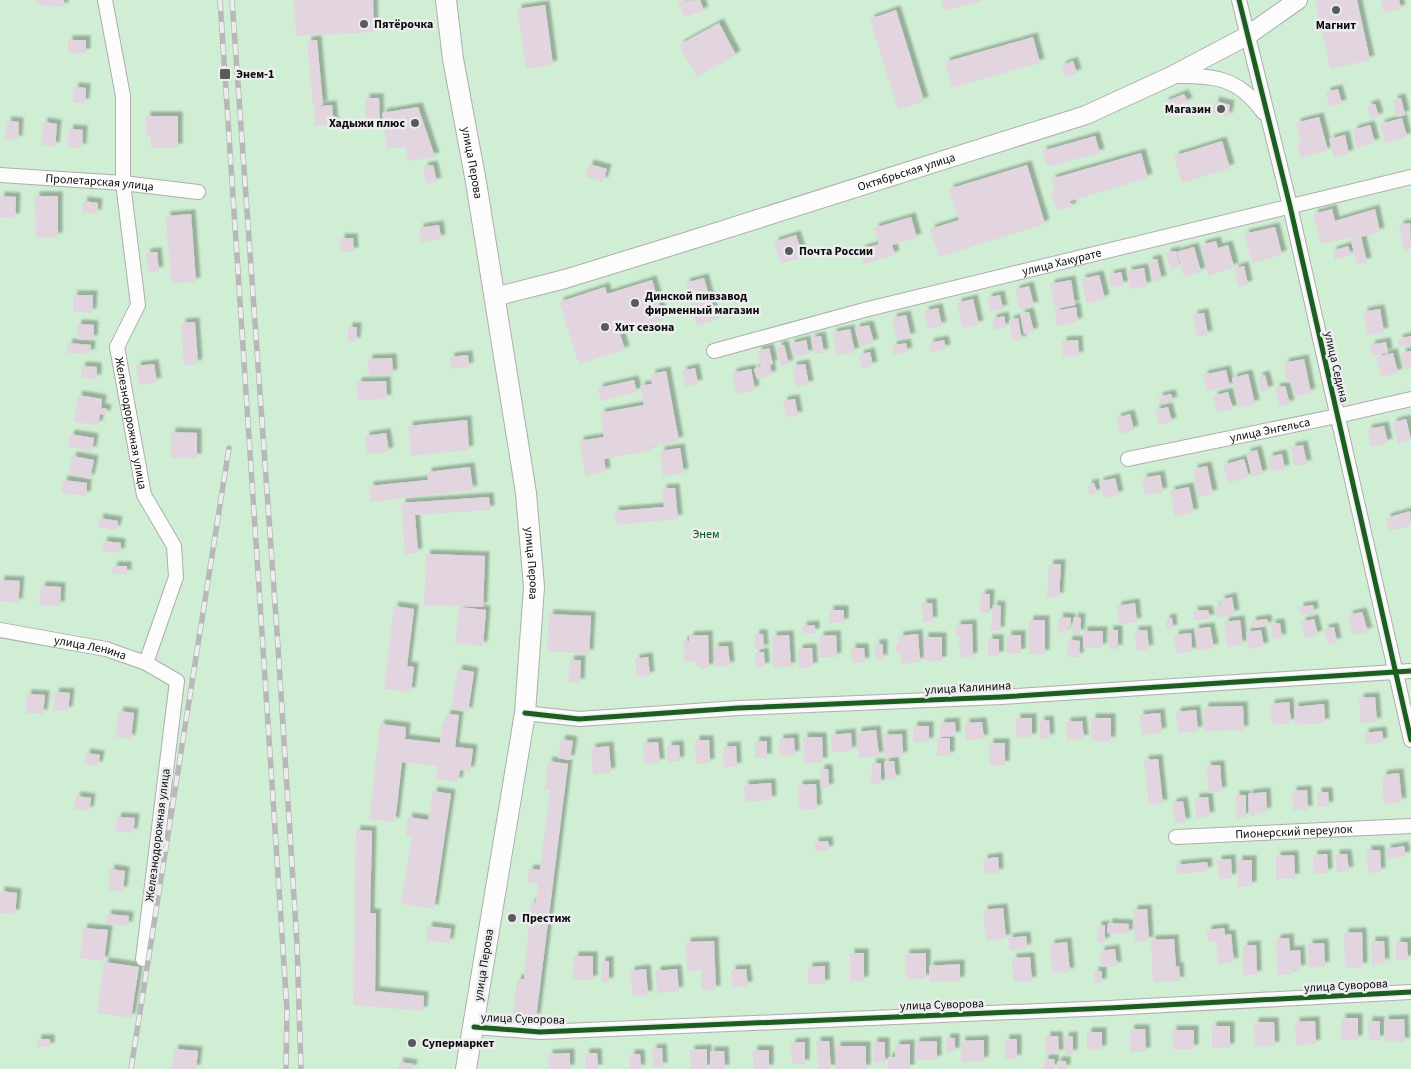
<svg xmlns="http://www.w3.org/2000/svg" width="1411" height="1069" font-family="'Source Sans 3',sans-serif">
<defs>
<filter id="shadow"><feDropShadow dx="4.5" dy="-4.5" stdDeviation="1" flood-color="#0004"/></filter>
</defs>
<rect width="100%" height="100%" fill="#ededed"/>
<path fill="#cfeed3" d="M0,0H1411V1069H0Z"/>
<path fill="#e2d5e0" filter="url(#shadow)" d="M37,0H64V7L36,5Z
M294,0H373L374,32L296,36Z
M700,0L704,11L685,17L677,1Z
M941,0H982V1L944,11Z
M1315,0H1357L1370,60L1330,69Z
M1381,0H1399L1401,9L1384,13Z
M545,5L553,65L526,69L517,9Z
M896,10L924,101L898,110L870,19Z
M719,23L736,55L697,77L679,45Z
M1033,37L1040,63L952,88L945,62Z
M68,40H86V53H68Z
M317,40L323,105L313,106L307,41Z
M1073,61L1077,73L1065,78L1061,66Z
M74,87L86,88L85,103H73Z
M1338,89L1342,104L1329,107L1326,92Z
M1184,94L1188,102L1168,110L1164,102Z
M365,98H379L380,127H366Z
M1401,98L1405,115L1397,117L1393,100Z
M1215,101L1230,105L1228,117L1212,113Z
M1375,104L1379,117L1371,119L1367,106Z
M332,105L334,124L315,126L314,107Z
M418,107L435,157L408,161L406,147L387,149L382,113Z
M146,116H178V148H151V137H146Z
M1319,117L1328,151L1301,158L1297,144L1301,143L1296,123Z
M1402,118L1407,137L1385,143L1380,124Z
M7,121L19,122L18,140L5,139Z
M43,122L57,124L55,147L41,145Z
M1370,125L1375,143L1357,148L1353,130Z
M69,129L83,130L82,148L67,147Z
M1345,135L1349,154L1334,158L1329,139Z
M1095,136L1100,153L1047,167L1042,151Z
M1222,141L1230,168L1182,183L1174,156Z
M1141,153L1148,178L1070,201L1072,207L1057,211L1051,192L1055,191L1051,179Z
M589,164L607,169L603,182L586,177Z
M433,165L437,182L426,184L423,167Z
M1027,165L1045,224L939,257L930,229L959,220L949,189Z
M0,196L16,197L15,218L0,217Z
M35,196H58V237L36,238Z
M83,201L98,203L97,214L82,212Z
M1332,209L1335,221L1375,209L1380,232L1361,237L1367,262L1357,264L1350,237L1321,244L1313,214Z
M191,214L196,282L171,283L166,216Z
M911,217L917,238L892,245L895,255L864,264L860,250L879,244L874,228Z
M1410,223L1411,249L1404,250L1399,225Z
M439,225L441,239L421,242L419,228Z
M1275,227L1282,255L1252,263L1244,234Z
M796,235L803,257L781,264L774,242Z
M340,238H353L354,252H341Z
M1216,241L1218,248L1228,245L1234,267L1208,276L1201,245Z
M1348,246L1351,255L1335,260L1332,251Z
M1194,247L1201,272L1184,277L1177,252Z
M1176,251L1180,267L1171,270L1166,253Z
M157,252L159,271L148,272L146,253Z
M1157,259L1162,280L1153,282L1148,261Z
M1244,266L1248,285L1238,287L1234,269Z
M1144,268L1147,286L1130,289L1127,271Z
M1121,272L1124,285L1112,288L1109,275Z
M1099,275L1105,299L1087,304L1081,279Z
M704,278L716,320L697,326L685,283Z
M652,280L664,320L620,334L625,350L579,364L559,302L605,287L607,294Z
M1071,280L1075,305L1055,309L1050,284Z
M1029,286L1034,306L1020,309L1015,290Z
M73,295H93L92,313L73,312Z
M1000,295L1003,309L991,312L987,298Z
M973,299L979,325L962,328L957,303Z
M1076,307L1078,322L1057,326L1055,311Z
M938,308L942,326L928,329L924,311Z
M1380,309L1384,332L1368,335L1363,312Z
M1029,312L1034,332L1024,334L1020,314Z
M1204,313L1208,335L1197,337L1193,315Z
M906,315L911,337L897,340L892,318Z
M1004,316L1006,327L994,330L992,319Z
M1018,318L1022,340L1013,341L1009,320Z
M195,322L198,364L184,365L181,323Z
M77,324L94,325L93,340L77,339Z
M869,325L874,343L860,347L855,328Z
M348,327H357L356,342L348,341Z
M850,329L855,352L837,356L832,333Z
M821,336L824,353L814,354L811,338Z
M1411,336V345L1400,347L1398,339Z
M806,340L809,354L794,357L790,344Z
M944,340L946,349L930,352L929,343Z
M1078,340L1079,356L1063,357L1062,341Z
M1386,342L1388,353L1373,356L1370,345Z
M68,343L91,345L90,354L67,353Z
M906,343L908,352L894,355L892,346Z
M784,345L789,364L781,366L777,346Z
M769,348L773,364L770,365L772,375L757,379L754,369L761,367L757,351Z
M1411,351V368L1405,370L1401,353Z
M870,352L873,366L862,369L859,355Z
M1393,353L1398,373L1381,377L1376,357Z
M468,355L469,367L451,369L450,357Z
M392,358L393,374L369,376L368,359Z
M1304,359L1311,393L1295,396L1292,381L1287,383L1284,363Z
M154,364L157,382L139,385L136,366Z
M805,364L809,385L796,387L792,366Z
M81,366L97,367V379L81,378Z
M695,368L698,384L685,386L682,371Z
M751,369L755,390L736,394L732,373Z
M1226,370L1230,387L1207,391L1203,375Z
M666,371L679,441L651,446L652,450L604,459L606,472L586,476L579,441L604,437L600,413L644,405L640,386L652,384L651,374Z
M1248,374L1255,404L1238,408L1232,378Z
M1265,375L1269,390L1261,392L1258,377Z
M634,380L637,392L601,401L598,388Z
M386,381L387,399L358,400L357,382Z
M1285,386L1290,404L1279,407L1275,388Z
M1228,392L1233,409L1217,413L1213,396Z
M1171,394L1173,401L1160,404L1158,397Z
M78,395L102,399L101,408L107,409L106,415L100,414L98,425L74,422Z
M795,399L798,416L786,417L783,401Z
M1168,407L1172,422L1159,425L1155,410Z
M1130,414L1134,430L1120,434L1116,418Z
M1406,419L1411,440L1398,444L1392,423Z
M467,420L469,450L411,456L408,426Z
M1384,426L1388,443L1371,447L1367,429Z
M171,432L197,433V458H171Z
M386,433L389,452L367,454L365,436Z
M70,434L94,438L92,451L68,447Z
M1303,445L1307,464L1294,466L1291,447Z
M680,448L684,473L663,476L660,451Z
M1257,450L1263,474L1252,477L1246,453Z
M1282,454L1285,469L1271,472L1268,457Z
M72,456L94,460L90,479L69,474Z
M1244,459L1249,477L1228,483L1223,465Z
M1207,466L1213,494L1199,497L1193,469Z
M470,467L473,490L371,502L369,486L428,480L427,472Z
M1160,475L1163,492L1145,495L1142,478Z
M1115,478L1119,495L1103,498L1099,482Z
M63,480L87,483L86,496L61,493Z
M1094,483L1097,493L1090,495L1087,485Z
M1189,487L1194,513L1175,516L1170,491Z
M675,488L678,519L616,525L614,511L664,507L662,489Z
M489,497L490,510L415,515L418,553L405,554L401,503Z
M1410,511L1411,526L1389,531L1386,518Z
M99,518L118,521L116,530L98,527Z
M103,541L121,543L120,553L102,551Z
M426,554L485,556L483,607L424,605Z
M1049,564H1061L1059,597H1047Z
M113,566H127V574H112Z
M0,580L20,581L18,603L0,601Z
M41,586L61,587L60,606L39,605Z
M981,594H990L989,613H980Z
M1232,597L1235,614L1218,618L1215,607L1221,605L1220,600Z
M922,603H932L933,621L923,622Z
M1135,603L1137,622L1119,625L1117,606Z
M993,605L1001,606L1000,631H991Z
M1313,605L1314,613L1300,615L1299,607Z
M394,606L414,609L407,666L414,667L411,692L384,689Z
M459,607L486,610L483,646L455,643Z
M829,610H844V623H829Z
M1208,610L1210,619L1194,620L1193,611Z
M1362,612L1368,632L1353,635L1348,615Z
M549,614L591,616L589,654L547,651Z
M1059,617L1071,618L1070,628L1067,627L1066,633L1057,632Z
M1074,617L1081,618L1080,634H1072Z
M1172,618L1173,629L1167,630L1165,619Z
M1267,619L1268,626L1253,628L1251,621Z
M1314,619L1318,635L1305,638L1301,622Z
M1029,620H1045V654H1029Z
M1240,620L1243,645L1227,647L1224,622Z
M1280,623L1282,638L1273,639L1271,624Z
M972,624L973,657L960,658L959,636H956V625Z
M815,625V633H803L802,626Z
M1210,627L1214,648L1198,651L1194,629Z
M1334,627L1337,642L1328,644L1324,629Z
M1109,630H1118V649H1109Z
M1147,630L1149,649L1137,651L1134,631Z
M1261,630L1264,647L1248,649L1246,632Z
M1083,631H1103L1102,648H1083Z
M1191,633L1192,652L1176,653L1174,635Z
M755,634H763L764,649H755Z
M918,634L920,662L901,664L900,654H896V644L899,643V636Z
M708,635L709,668L701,669V666H697L696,661L684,662L683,641H689V636Z
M789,635L791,667L773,668L772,636Z
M836,635L837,657L820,658L819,636Z
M1007,635H1021V653H1006Z
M924,637H942V661H924Z
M988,639H999V656H988Z
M1068,640L1080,641L1079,657H1067Z
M875,644H883V659H875Z
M728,646L730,666L715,667L714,647Z
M812,648L813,667L799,668L798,649Z
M851,648H864L865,662L852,663Z
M764,652L765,667L756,668L755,653Z
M648,657L650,676L637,677L635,659Z
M570,660H581L580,683L568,682Z
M458,669L474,672L468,712L451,709Z
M55,692L70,693L68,711L53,710Z
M27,694L45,695L43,714L26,713Z
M1375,697L1377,722L1361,723L1359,698Z
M1289,702L1291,723L1272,725L1270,704Z
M1324,704L1325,723L1295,725L1294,707Z
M1243,706L1244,730L1204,731V707Z
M1196,710L1198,731L1178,733L1176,712Z
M119,711L134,713L131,739L115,737Z
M1160,713L1162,732L1142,735L1139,715Z
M446,714L459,715L455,747L473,749L470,771L460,770L458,782L436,779L438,766L402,762L395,822L369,819L380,724L406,727L405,739L440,743L442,723H445Z
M1016,718H1032V738H1016Z
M1091,718H1111V741H1092Z
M1049,720L1050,738L1040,739V721Z
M1082,721L1084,739L1067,740L1066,722Z
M955,722L956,736L940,737V723Z
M982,722L984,739L966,740L965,723Z
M913,726H929V742H913Z
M876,730L879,756L859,758L857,732Z
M1382,731L1383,742L1366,744L1364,733Z
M851,733L852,751L832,752L831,735Z
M902,734L903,756L885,758L883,735Z
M803,737H822L823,762L804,763Z
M794,738L795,755L780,756L779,739Z
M937,738H950V756H937Z
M561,739L573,741L570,760L558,758Z
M695,740H709L710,763L696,764Z
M755,741H767V758H755Z
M658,742L660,763L644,764L643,743Z
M989,743H1005V765H989Z
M679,745L680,761L668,762L667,746Z
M609,746L611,772L593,774L591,748Z
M736,746L737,767H724L723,747Z
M86,753L100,755L98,766L84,764Z
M1158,759L1163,804L1149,805L1144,760Z
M548,761L568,764L536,1018L513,1015L517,979H524L531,902L536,903L538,884L527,882L529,869L540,870L550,790H545Z
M894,761L896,779L886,780L884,762Z
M872,763H881V784H871Z
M1220,765L1222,791L1209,793L1206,766Z
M820,769H828L829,788L821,789Z
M1399,773L1402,802L1384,804L1382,775Z
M771,783L772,800L745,802L744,785Z
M816,784L817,809L799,810L798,785Z
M1307,790L1308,810H1293L1292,791Z
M433,791L451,794L434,909L401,904L412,836L406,835L408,817L428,820Z
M1266,792L1267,812L1255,813V816H1249L1248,794Z
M1317,792H1328L1329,806L1318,807Z
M1235,795H1246V817L1237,818Z
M76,796L91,798L89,811L74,809Z
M1208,797L1210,816L1196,818L1195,798Z
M1183,801L1186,822L1175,824L1172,803Z
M117,817L135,818L133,833L115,831Z
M356,830L372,831L370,913H376L375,991L424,996L423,1011L353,1005Z
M828,841L829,850L815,851L814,842Z
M1404,846L1406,856L1388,859L1386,849Z
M1367,850H1380L1381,872L1368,873Z
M1327,854L1328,873L1314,874L1313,855Z
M1335,854H1347L1349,871L1337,872Z
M1294,855L1295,878L1276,879V856Z
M998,857L999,873L985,874L983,859Z
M1231,859L1232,878L1219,879L1217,860Z
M1238,860H1252V886L1238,887Z
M1207,862L1208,871L1177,874L1176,865Z
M110,869L125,871L123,891L108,890Z
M0,891L17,893L15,914L0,913Z
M1003,908L1006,939L986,940L983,910Z
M1147,909L1149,941L1135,942L1133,910Z
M107,914L129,916L128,926L106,923Z
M1108,923L1129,924L1128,934L1107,933Z
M1105,925V942L1098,943L1097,926Z
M428,926L451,929L449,943L426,940Z
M83,928L108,930L104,961L80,958Z
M1224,928L1225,935L1231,934L1234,962L1218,964L1216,941L1208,942L1207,930Z
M1362,932L1363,967L1345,968L1344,933Z
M1026,936L1027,948L1010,951L1008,938Z
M1289,938L1290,951L1300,950L1301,969L1291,970L1292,974L1278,975L1276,939Z
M1174,939L1176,967L1179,966L1180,981L1153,982L1151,940Z
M714,941L716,990H701V970L687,971L686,942Z
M1371,941H1384L1385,963L1372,964Z
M1067,942L1070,972L1052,973L1050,944Z
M1396,942H1407L1408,960H1396Z
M1324,943L1325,966L1309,968L1308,944Z
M1256,945L1257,975H1243V946Z
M1115,949L1117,966L1101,967L1100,951Z
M850,953H864V981H850Z
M926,953V979H906L905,954Z
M574,956H593V980H573Z
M1030,957L1032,981L1013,982L1012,958Z
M601,961H609V982H601Z
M104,962L139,967L131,1018L97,1013Z
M960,964V981L930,982L929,966Z
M825,966V984H808V967Z
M646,969L648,995L633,996L630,971Z
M677,969L679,991L657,993L656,971Z
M746,969L748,986L732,987L731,970Z
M1094,971H1102V983H1095Z
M1341,1018H1358V1040H1341Z
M1404,1019L1405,1042H1385L1384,1020Z
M1315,1021L1316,1044L1296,1045L1295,1022Z
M1368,1021H1380V1040H1369Z
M1254,1022H1274L1275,1046H1255Z
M1212,1026H1230V1048H1212Z
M1130,1029H1145L1146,1052H1130Z
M1172,1030H1194V1049H1173Z
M1087,1032H1102V1050H1087Z
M1046,1036H1058L1059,1054H1046Z
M1073,1036V1054H1065L1064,1037Z
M946,1038H955V1052H946Z
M37,1039H50V1047H37Z
M1005,1039H1017V1059H1005Z
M984,1040V1061L961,1062V1041Z
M816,1041H829L831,1069H818Z
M937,1041V1060H916L915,1042Z
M805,1042V1064H792L791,1043Z
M873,1042H885V1063H874Z
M910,1044V1069H888V1057H895V1045Z
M836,1046H866V1069H836Z
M662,1048L663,1067H653L652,1049Z
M174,1049L198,1051L196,1069H172Z
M707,1049V1069H691L690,1050Z
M753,1050H769V1069H753Z
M710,1051H724L725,1069H710Z
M570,1053V1069H549L548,1054Z
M585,1053H597L598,1069H585Z
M630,1054H640L641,1069H630Z
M1044,1059H1054L1055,1069H1044Z
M1057,1061H1066V1069H1057Z
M399,1062L413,1064L412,1069H398Z"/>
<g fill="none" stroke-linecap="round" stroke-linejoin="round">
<g stroke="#aeaeae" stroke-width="16">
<g id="minor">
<path id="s1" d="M105,0L123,96V183L138,305L117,347L144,495L174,546L176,577L146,663"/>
<path d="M1239,0L1290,206L1411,740"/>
<path d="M1173,76C1213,75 1238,77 1263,112"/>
<path id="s2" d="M0,175L123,183L198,192"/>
<path id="s3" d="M714,351L868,309L1411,177"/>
<path id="s4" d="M1128,459L1337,416L1411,399"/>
<path id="s5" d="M0,630L106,649L146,663L177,681L143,959"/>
<path d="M525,713L579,719L738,708L1001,697L1411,671"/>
<path id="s6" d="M1176,837L1411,826"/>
<path d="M474,1027L540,1032L1109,1008L1411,992"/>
</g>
</g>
<g stroke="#aeaeae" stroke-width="20">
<g id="major">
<path id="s7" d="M494,297L565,279L685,242L1086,115L1171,76L1247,36L1298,0"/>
</g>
</g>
<g stroke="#aeaeae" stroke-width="22">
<g id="highway">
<path id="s8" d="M446,0L453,59L476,182L526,493L534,587L525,713L466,1069"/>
</g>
</g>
<use href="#minor" stroke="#fcfcfc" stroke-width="14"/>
<use href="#major" stroke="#fcfcfc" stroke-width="18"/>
<use href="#highway" stroke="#fcfcfc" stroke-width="20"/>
<g stroke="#b8b8b8" stroke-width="5.5">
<path id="rail" d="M220,0L287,1010L286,1069
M232,0L277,632L297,943L301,1069
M131,1069L229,448"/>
</g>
<use href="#rail" stroke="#ecedee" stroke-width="4" stroke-dasharray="11" stroke-linecap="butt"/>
<g stroke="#ecedee" stroke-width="8">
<path id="cycleway" d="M1239,0L1290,206L1411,740
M525,713L579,719L738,708L1001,697L1411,671
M474,1027L540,1032L1109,1008L1411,992"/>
</g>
<use href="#cycleway" stroke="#1b5e20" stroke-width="5"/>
</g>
<g fill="#5a5a5b" stroke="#ecedee" stroke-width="2">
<circle cx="1336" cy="10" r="5"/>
<circle cx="364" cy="24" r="5"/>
<rect x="219" y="68" width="12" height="12" rx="2.5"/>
<circle cx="1221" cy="109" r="5"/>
<circle cx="415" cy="123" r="5"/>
<circle cx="789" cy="251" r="5"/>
<circle cx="635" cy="303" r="5"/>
<circle cx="605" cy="327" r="5"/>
<circle cx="512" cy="918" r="5"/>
<circle cx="412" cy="1043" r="5"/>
</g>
<g text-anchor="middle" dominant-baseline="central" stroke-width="5" stroke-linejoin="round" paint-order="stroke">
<g font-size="12" font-weight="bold" fill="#0b0b0c" stroke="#ecedee" text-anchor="start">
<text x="374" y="24">Пятёрочка</text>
<text x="1336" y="25" text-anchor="middle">Магнит</text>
<text x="236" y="74">Энем-1</text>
<text x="1211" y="109" text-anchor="end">Магазин</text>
<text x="405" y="123" text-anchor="end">Хадыжи плюс</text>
<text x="799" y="251">Почта России</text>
<text x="645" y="296">Динской пивзавод<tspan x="645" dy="14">фирменный магазин</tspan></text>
<text x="615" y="327">Хит сезона</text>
<text x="522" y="918">Престиж</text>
<text x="422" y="1043">Супермаркет</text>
</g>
<g font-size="12" fill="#0b0b0c" stroke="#ecedee">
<text stroke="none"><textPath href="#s8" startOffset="165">улица Перова</textPath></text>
<text stroke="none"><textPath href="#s7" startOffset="431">Октябрьская улица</textPath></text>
<text stroke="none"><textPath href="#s2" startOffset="100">Пролетарская улица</textPath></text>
<text stroke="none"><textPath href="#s3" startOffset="359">улица Хакурате</textPath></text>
<text transform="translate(1336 367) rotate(77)">улица Седина</text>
<text stroke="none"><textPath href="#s1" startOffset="432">Железнодорожная улица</textPath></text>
<text stroke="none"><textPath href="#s4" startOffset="145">улица Энгельса</textPath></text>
<text stroke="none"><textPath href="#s8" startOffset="570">улица Перова</textPath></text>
<text stroke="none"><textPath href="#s5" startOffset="92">улица Ленина</textPath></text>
<text transform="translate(968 688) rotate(-3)">улица Калинина</text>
<text stroke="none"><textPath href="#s6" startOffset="118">Пионерский переулок</textPath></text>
<text transform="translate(158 835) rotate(-83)">Железнодорожная улица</text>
<text transform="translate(484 965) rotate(-81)">улица Перова</text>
<text transform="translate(1346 986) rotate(-3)">улица Суворова</text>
<text transform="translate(942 1005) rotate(-2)">улица Суворова</text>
<text transform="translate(523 1019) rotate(2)">улица Суворова</text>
</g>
<g font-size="12" fill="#00521e" stroke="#ecedee">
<text x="706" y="534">Энем</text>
</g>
</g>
</svg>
